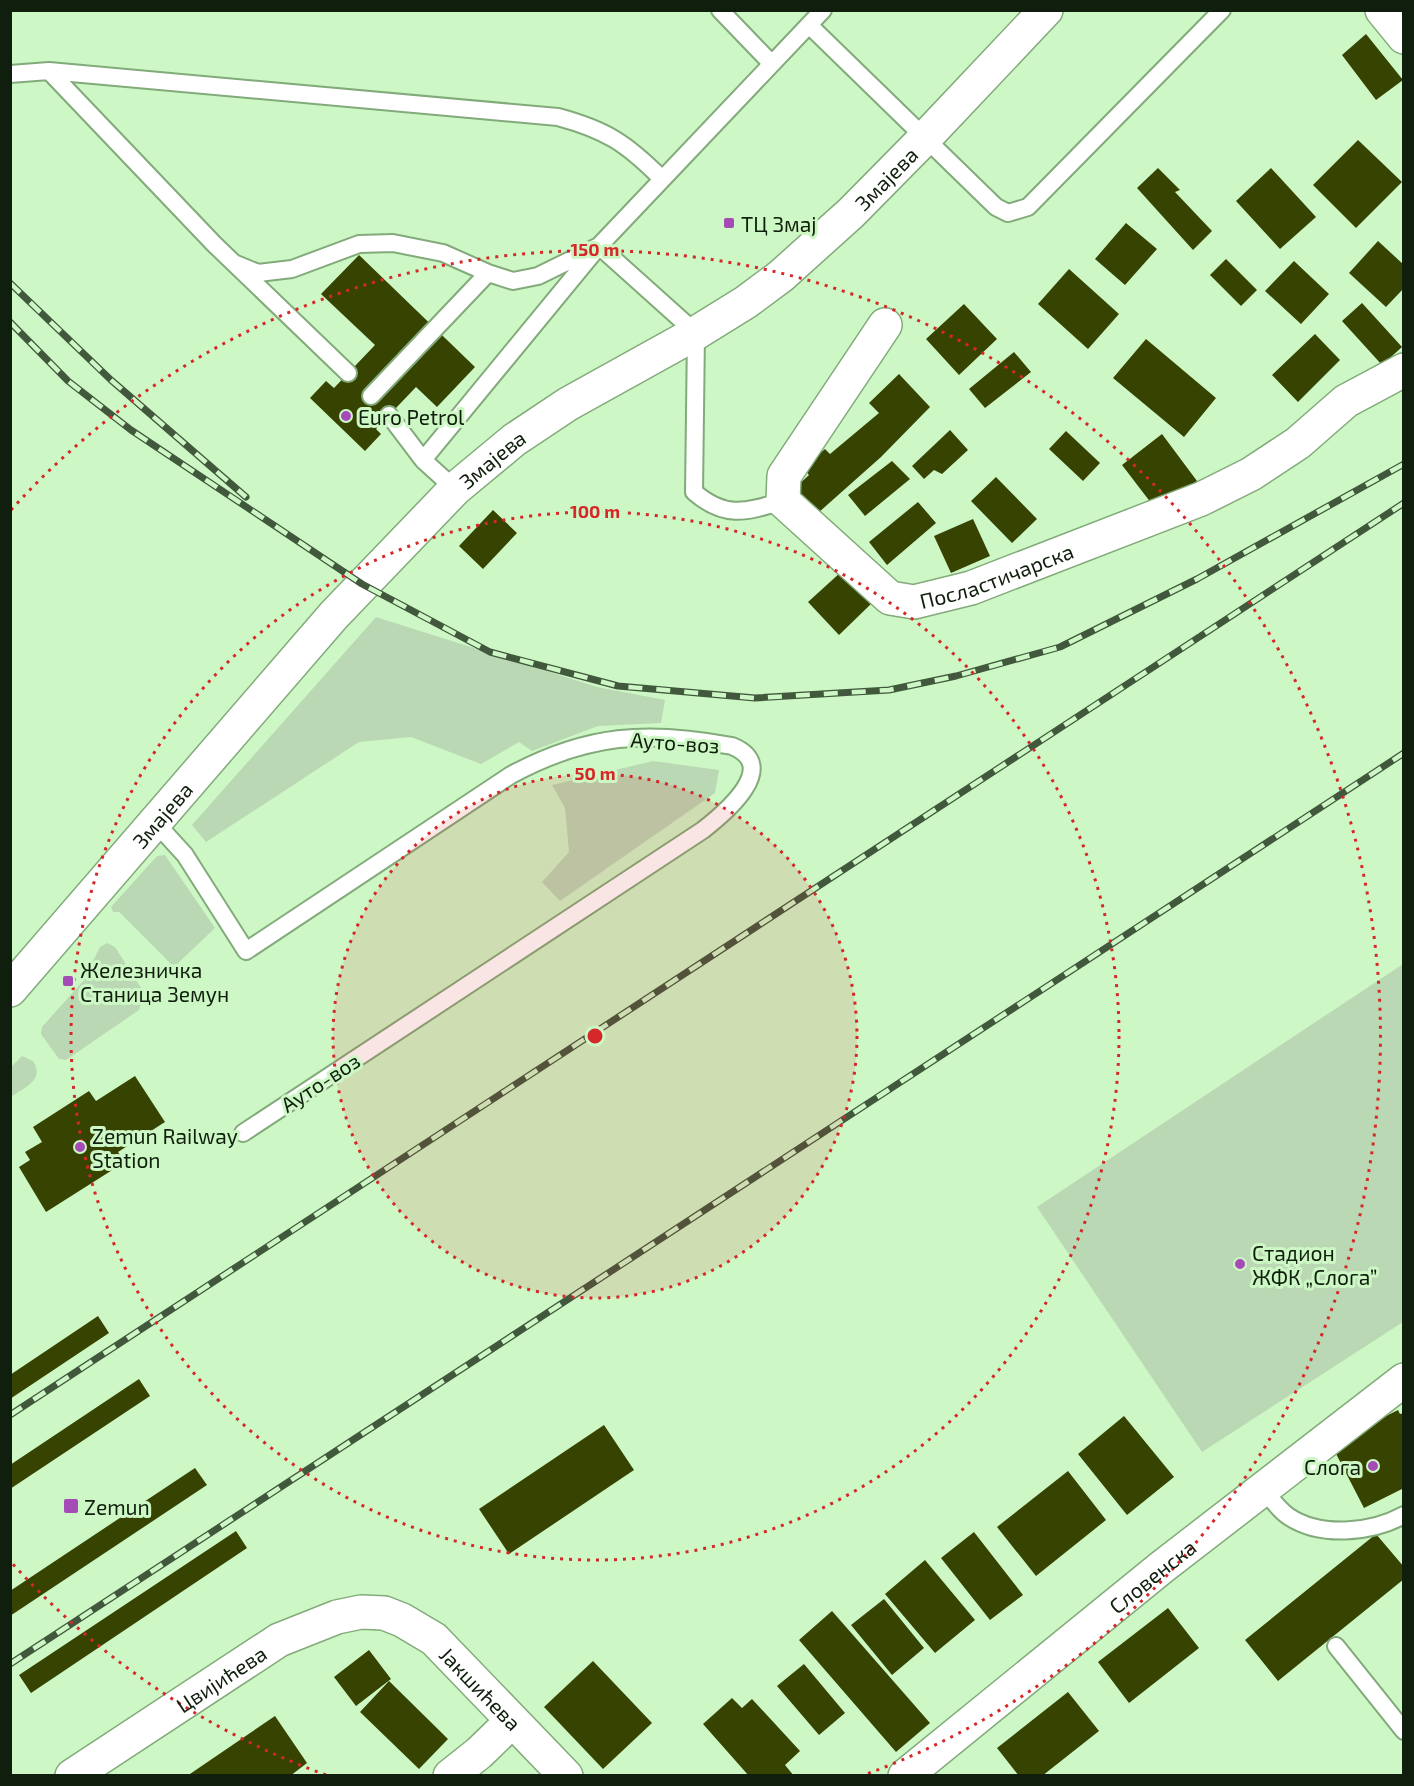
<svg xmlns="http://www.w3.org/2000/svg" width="1414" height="1786" font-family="'Exo 2',sans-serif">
<rect width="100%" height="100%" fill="#cdf8c5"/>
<path fill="#b9d8b3" d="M376,617L597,687L665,700L661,723L598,726L532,751L519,742L481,764L411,737L359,742L206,842L192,825Z
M653,761L719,770L715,793L560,901L542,882L569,852L565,808L552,785Z
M165,855L215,928L174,967L119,912H113L111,907L157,856Z
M107,943L115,947L145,994L139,1010L66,1060L59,1059L41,1034L42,1027L83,981L100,947Z
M1403,964V1322L1202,1452L1037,1207Z
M22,1056L33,1061C45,1080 25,1087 11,1097V1067Z"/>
<path fill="#374300" d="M1366,34L1403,80L1376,100L1342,55Z
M1358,140L1402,182L1356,228L1313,185Z
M1158,168L1180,190L1175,192L1212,231L1193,250L1137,188Z
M1271,168L1316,217L1280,249L1236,201Z
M1126,223L1157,249L1125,285L1095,259Z
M1378,241L1404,265V288L1386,307L1349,273Z
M359,255L475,367L437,407L416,387L376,429L381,434L365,451L310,398L326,381L334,388L375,345L321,294Z
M1226,259L1257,290L1241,306L1210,275Z
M1294,261L1329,294L1301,324L1265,291Z
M1069,269L1119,314L1088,349L1038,304Z
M1362,303L1402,347L1382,365L1342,321Z
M964,304L997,339L959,375L926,339Z
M1315,334L1340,360L1298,402L1272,375Z
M1146,339L1216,398L1184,437L1113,378Z
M1014,352L1031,372L985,408L969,389Z
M899,374L930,407L881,457L818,513L795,488L809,475L803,468L825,449L830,454L879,413L869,403Z
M950,430L968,450L942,474L934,470L924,479L912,466Z
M1066,431L1100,463L1083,481L1049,449Z
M1162,434L1197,481L1158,512L1122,465Z
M892,461L910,479L865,516L848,495Z
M996,477L1037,519L1012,543L971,501Z
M918,502L936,523L887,565L869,542Z
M493,510L517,533L483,569L459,546Z
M973,519L990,556L951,573L934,536Z
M841,572L871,604L839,635L808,602Z
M135,1076L165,1122L118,1152L125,1162L46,1212L19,1167L30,1160L25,1152L42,1142L33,1127L89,1091L96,1101Z
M98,1316L109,1333L10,1399V1375Z
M139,1379L150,1396L10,1489V1465Z
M1398,1410L1400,1414L1404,1413V1488L1364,1508L1331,1444Z
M1124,1416L1174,1477L1127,1515L1078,1454Z
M604,1425L634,1470L509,1554L479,1509Z
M195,1468L207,1485L10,1616V1591Z
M1068,1471L1106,1520L1036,1576L997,1527Z
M236,1531L247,1548L31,1693L19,1675Z
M974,1532L1023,1595L990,1620L941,1558Z
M1376,1534L1404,1567V1579L1278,1681L1245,1640Z
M925,1560L975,1620L935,1653L885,1594Z
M884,1599L924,1648L892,1675L851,1625Z
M1168,1608L1199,1648L1129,1703L1098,1662Z
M832,1611L930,1723L896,1752L799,1640Z
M369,1650L391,1679L356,1706L334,1677Z
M593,1661L652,1723L603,1769L544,1707Z
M804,1664L845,1713L819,1735L777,1686Z
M389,1681L448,1739L419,1769L360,1712Z
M1068,1692L1099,1731L1042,1776H1019L997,1748Z
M732,1698L742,1708L752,1699L800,1751L785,1765L794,1776H749L703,1724Z
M275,1716L307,1763L290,1776H187Z"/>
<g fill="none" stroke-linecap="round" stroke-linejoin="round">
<g stroke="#82aa7a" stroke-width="20">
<path id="service" d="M720,10L771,63
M809,25L996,207L1008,213L1028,207L1222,10
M49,71L214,244L348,373
M10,74L49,71L558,117C606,130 626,143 661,178
M236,264L258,273L292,269L359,244L393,243L443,253L488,273L513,281L538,276L599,246L696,333L694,492C725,519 746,512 783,501
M371,396L488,273
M389,415L423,460
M455,489L423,460L599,246L823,10
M154,821L185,855L246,951L511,775C587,734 647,730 732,746C781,766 726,812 703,830L243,1133
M1262,1488C1270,1497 1278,1509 1288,1516C1320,1538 1371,1533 1404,1515
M1336,1646L1404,1731"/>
</g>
<g stroke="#82aa7a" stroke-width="36">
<g id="minor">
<path d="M1382,10L1404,37"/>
<path id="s1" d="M885,325L784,476L783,501L890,598L914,602L971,588L1201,499L1251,474L1298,443L1346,401L1404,370"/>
<path id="s2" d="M10,990L334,615L455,489L514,440L568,404L696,333L746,302L781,276L851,213L926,137L1046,10"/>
<path id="s3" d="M72,1776L279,1640L337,1617L361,1612L384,1613L402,1620L434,1639L566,1776"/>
<path d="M450,1776L479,1753L512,1721"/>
<path id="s4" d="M905,1776L1162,1567L1404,1380"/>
</g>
</g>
<use href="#service" stroke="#fff" stroke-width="16"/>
<use href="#minor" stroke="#fff" stroke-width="33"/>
<g stroke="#41583d" stroke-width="7">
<path id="rail" d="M10,283L111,380L246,497
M10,322L68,381L131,430L362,584L490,652L618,686L755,698L889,690L956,676L1060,647L1197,579L1404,464
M10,1415L1404,503
M10,1664L1404,753"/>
</g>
<use href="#rail" stroke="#cdf8c5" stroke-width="4.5" stroke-dasharray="14" stroke-linecap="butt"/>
</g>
<circle cx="595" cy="1036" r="262" fill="#d62828" fill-opacity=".12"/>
<g fill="none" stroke="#d62828" stroke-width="3" stroke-dasharray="3 6">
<circle cx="595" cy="1036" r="262"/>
<circle cx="595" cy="1036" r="524"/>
<path d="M326 1775A786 786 0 0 1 11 1562M11 510A786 786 0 1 1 864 1775"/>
</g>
<g fill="#a54bb7" stroke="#cdf8c5" stroke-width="2">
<rect x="723" y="217" width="12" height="12" rx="3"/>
<circle cx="346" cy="416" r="6"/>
<rect x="62" y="975" width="12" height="12" rx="3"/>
<circle cx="80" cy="1147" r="6"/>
<circle cx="1240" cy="1264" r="6"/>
<circle cx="1373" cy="1466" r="6"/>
<rect x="63" y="1498" width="16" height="16" rx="3"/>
</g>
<g text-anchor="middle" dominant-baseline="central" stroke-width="6" stroke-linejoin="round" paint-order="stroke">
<g font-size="21" fill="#101f0d" stroke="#cdf8c5">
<text stroke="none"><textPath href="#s2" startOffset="1204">Змајева</textPath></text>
<text stroke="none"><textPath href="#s2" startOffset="718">Змајева</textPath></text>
<text stroke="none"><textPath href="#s1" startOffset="462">Посластичарска</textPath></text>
<text transform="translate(675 742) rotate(4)">Ауто-воз</text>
<text stroke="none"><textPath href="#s2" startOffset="232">Змајева</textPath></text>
<text transform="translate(320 1082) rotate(-33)">Ауто-воз</text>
<text stroke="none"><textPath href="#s4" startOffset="318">Словенска</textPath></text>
<text stroke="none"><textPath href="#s3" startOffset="178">Цвијићева</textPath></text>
<text stroke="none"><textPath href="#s3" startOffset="482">Јакшићева</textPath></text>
</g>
<g font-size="21" fill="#101f0d" stroke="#cdf8c5" text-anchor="start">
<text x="741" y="223">ТЦ Змај</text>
<text x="358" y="416">Euro Petrol</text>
<text x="80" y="969">Железничка<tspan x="80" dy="24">Станица Земун</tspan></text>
<text x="92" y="1135">Zemun Railway<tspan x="92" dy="24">Station</tspan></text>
<text x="1252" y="1252">Стадион<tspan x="1252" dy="24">ЖФК „Слога”</tspan></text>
<text x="1361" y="1466" text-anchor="end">Слога</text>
<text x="84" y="1506">Zemun</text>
</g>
</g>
<circle cx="595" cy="1036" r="9" fill="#d62828" stroke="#cdf8c5" stroke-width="3"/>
<g font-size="18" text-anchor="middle" font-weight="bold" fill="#d62828" stroke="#cdf8c5" stroke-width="6" stroke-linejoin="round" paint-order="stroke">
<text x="595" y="256">150 m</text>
<text x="595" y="518">100 m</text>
<text x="595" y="780">50 m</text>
</g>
<rect width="1414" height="1786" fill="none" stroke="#101f0d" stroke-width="24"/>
</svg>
